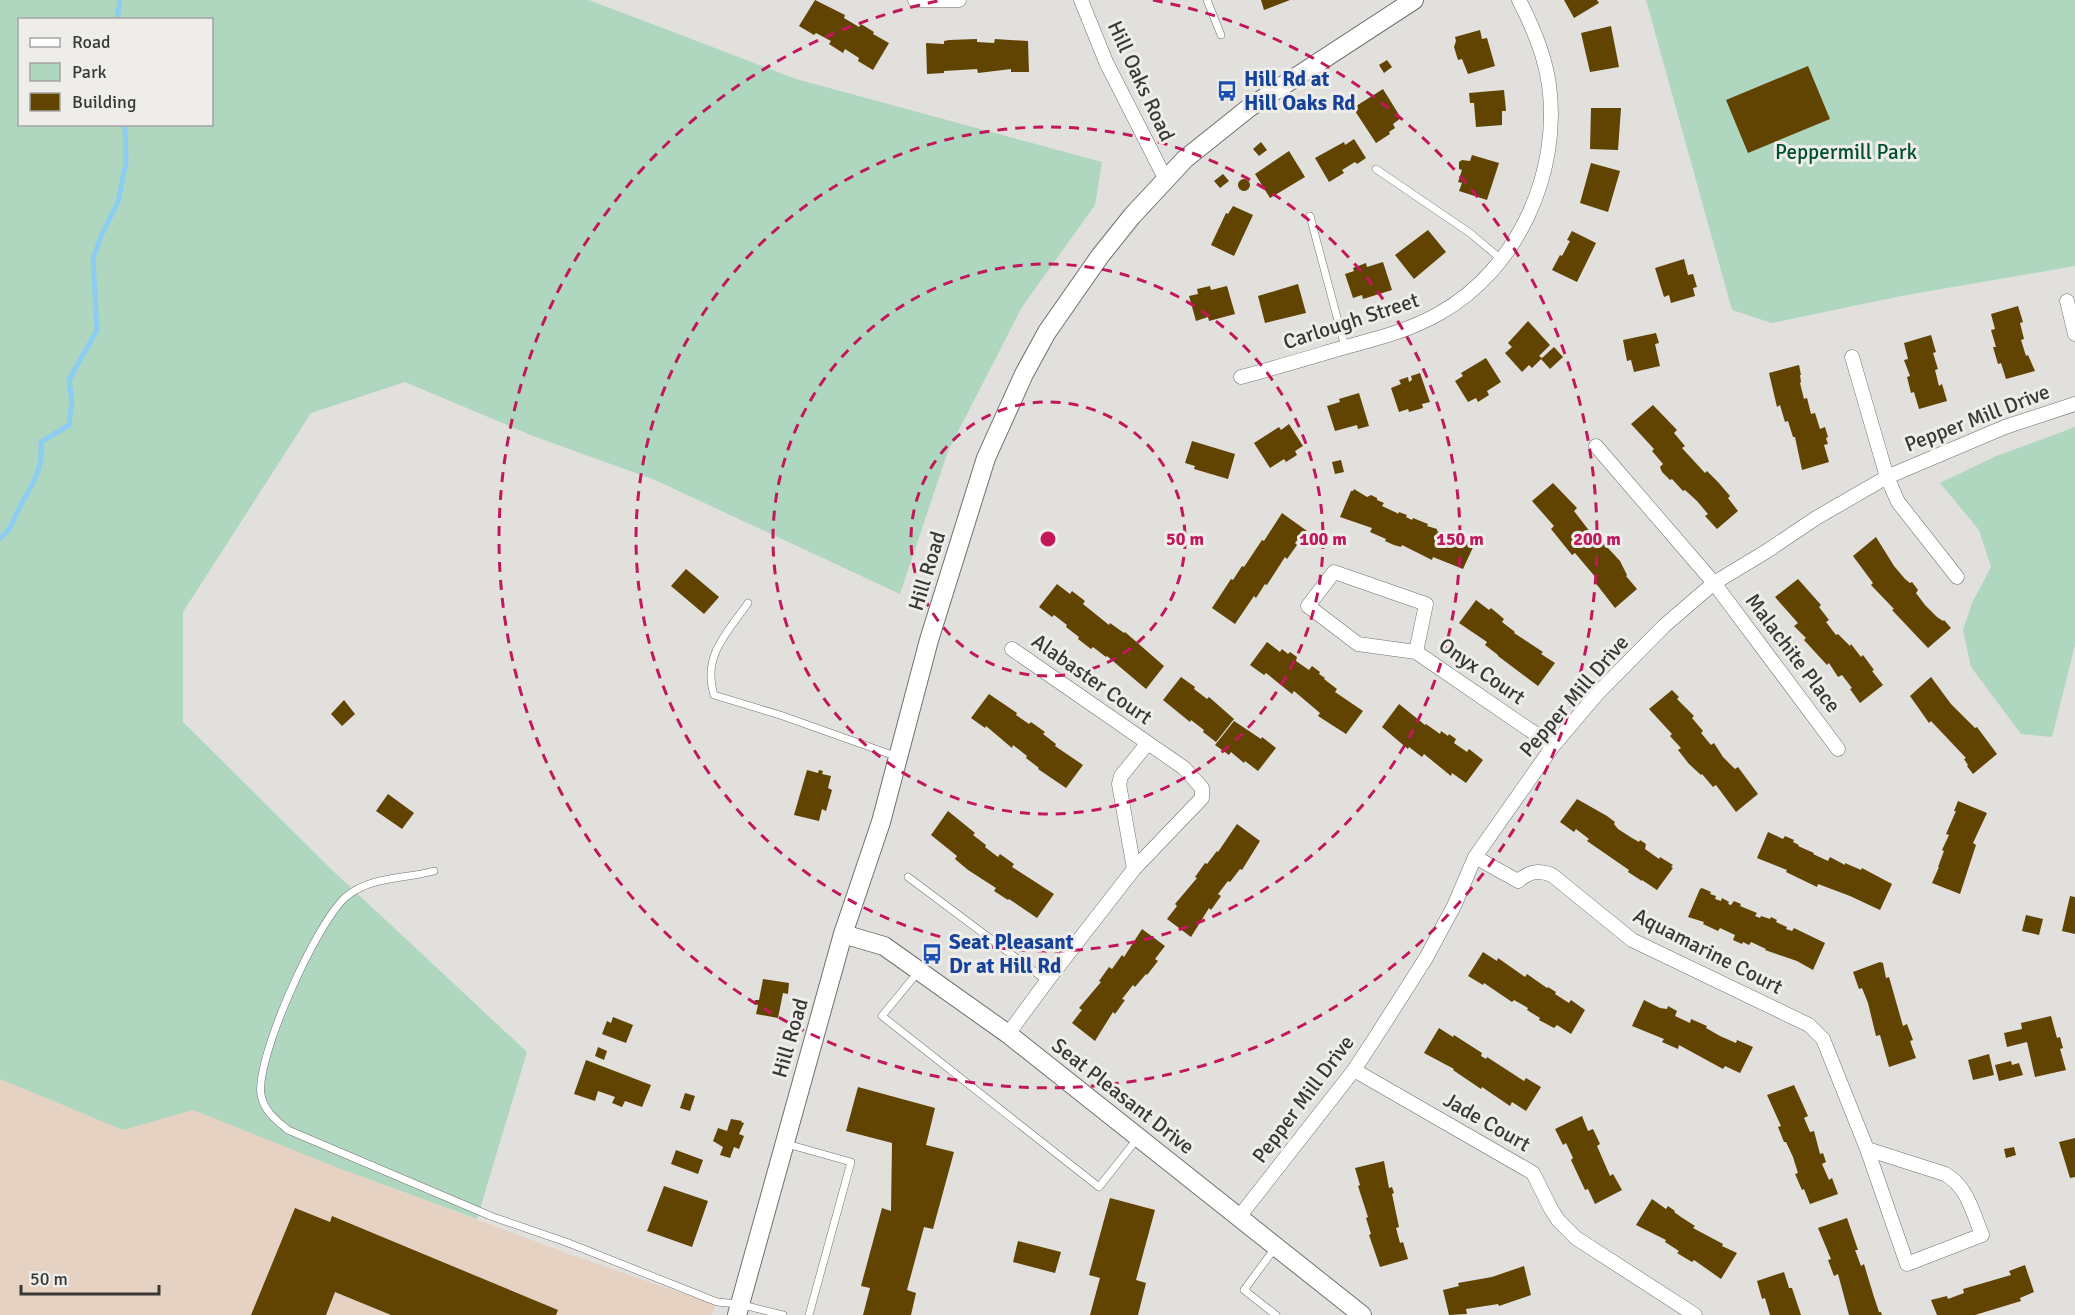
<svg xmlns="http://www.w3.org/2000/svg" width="2075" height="1315" font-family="Signika,sans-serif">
<rect width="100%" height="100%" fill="#e1e0dd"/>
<path fill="#e6d2c3" d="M0,1079L123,1130L193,1110L341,1169L569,1254L715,1305L712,1315H0Z"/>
<path fill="#afd6be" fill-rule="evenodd" d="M0,0H589L796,79L1102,162L1095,205L1022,307L948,451L900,594L655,480L533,436L405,382L311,413L183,612V722L331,869L527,1052L477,1219L341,1169L193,1110L123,1130L0,1079ZM20,20H212V124H20Z
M1646,0H2075V266L1901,296L1772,323L1732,310Z
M2075,427V645L2052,737L2021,734L1971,667L1963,630L1972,603L1991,567L1979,530L1940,483L1994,457Z"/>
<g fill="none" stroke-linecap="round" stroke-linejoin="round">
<path stroke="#8dcdf2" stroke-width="5" d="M117,20L120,0
M0,538C16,524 12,519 22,503C34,482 43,468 41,442L69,425L72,402L69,380L97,330L93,259L102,234L118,202L126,162L125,124"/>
</g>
<path fill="#614302" d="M815,0L845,15L844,18L859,27L861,24L874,32L873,34L889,43L873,70L858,61L859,58L845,49L843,53L829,44L831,41L816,33L814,35L799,26Z
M1261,0H1290L1264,10Z
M1564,0H1597L1599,3L1574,18Z
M1611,26L1619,67L1590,72L1581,33Z
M1480,30L1482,39L1487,38L1495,66L1468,74L1462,59L1458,60L1454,47L1456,41L1455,37Z
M977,39V42L994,43L995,39L1028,41L1029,72H1011V69L978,73L977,69L944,71V73L927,74L926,43L944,44V41L949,40Z
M1387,60L1392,67L1384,73L1379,65Z
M1808,66L1830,119L1748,153L1726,100Z
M1383,89L1401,118L1393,124L1395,128L1389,132L1390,134L1376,143L1353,108Z
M1504,90L1506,111H1502V125L1476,127L1474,103H1470L1469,93Z
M1591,108H1621L1618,150L1590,149Z
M1354,139L1366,158L1357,164L1355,162L1342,170L1344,173L1329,182L1315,158L1344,142L1345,145Z
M1261,142L1267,150L1259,156L1253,149Z
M1289,151L1305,177L1270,198L1255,174Z
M1472,155L1499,163L1487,200L1459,191L1462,183L1458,182L1462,170L1459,169V162L1462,160L1470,161Z
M1591,163L1620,171L1608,212L1580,203Z
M1223,174L1229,181L1220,188L1214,181Z
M1238 185a6 6 0 1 1 12 0a6 6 0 1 1-12 0Z
M1233,206L1253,215L1234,256L1211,245L1226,213L1228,214Z
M1428,230L1446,252L1414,279L1395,255Z
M1572,231L1596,243L1577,282L1552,270L1560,255L1562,256L1570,241L1567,240Z
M1684,259L1688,275L1693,274L1697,287L1693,288L1695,296L1671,303L1669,295L1664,297L1655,268Z
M1383,262L1392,290L1363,299L1362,295L1353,298L1345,274L1354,271L1353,268L1366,263L1367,267Z
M1298,284L1306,313L1265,323L1258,296Z
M1210,286L1211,290L1227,286L1235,314L1209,321L1208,317L1196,321L1189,296L1198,294L1197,289Z
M2018,306L2023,322L2020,323L2024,339L2021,340L2026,356L2028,355L2035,371L2006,379L2001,363L1998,364L1993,347H1996L1991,330L1995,329L1991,314Z
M1528,321L1550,345L1539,356L1542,358L1532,368L1529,365L1522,372L1505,353L1512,347L1508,343Z
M1656,333L1659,343L1655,344L1660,366L1634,372L1631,360L1627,361L1623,340Z
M1931,335L1936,352L1933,353L1938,369L1935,370L1939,386L1942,384L1947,401L1919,409L1914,392L1911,393L1907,377L1910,376L1904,360L1908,359L1904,343Z
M1554,347L1563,357L1550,369L1541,359Z
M1486,358L1501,382L1487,391L1489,395L1478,402L1476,398L1468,402L1455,381L1463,376L1461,373Z
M1799,365L1801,375H1800L1801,382L1800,383L1804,399L1807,398L1811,414L1815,413L1820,429L1825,427L1828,437L1826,438L1828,444L1824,445L1829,462L1802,470L1795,437H1793L1788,421L1785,422L1780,405L1777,407L1769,373Z
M1420,373L1430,402L1422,404L1423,408L1409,412L1408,409L1399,412L1391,388L1401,384L1399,380L1408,377L1409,382L1412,380L1411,376Z
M1359,393L1369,426L1358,429L1357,425L1335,431L1327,406L1340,402L1339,399Z
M1653,405L1677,430L1674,433L1685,446L1682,448L1705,473L1707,471L1718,482L1730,496L1728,498L1738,511L1717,529L1705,516L1708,514L1697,501L1685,490L1683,491L1672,479L1670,480L1662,472L1660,467L1663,464L1652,451L1654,449L1631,424Z
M1289,424L1303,446L1295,451L1297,455L1286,462L1284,459L1270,468L1254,443L1279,427L1281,430Z
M1192,441L1235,454L1228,479L1194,469L1195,466L1185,463Z
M1341,460L1344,472L1335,474L1332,462Z
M1553,483L1577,508L1574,511L1594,537L1596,535L1620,561L1627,575L1626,576L1637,589L1615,608L1594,581L1597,579L1575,553L1572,555L1551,529L1554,526L1532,501Z
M1354,489L1367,497L1371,495L1377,498V500L1384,503L1382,506L1397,513L1398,514L1399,512L1407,515L1406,517L1412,520L1413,518L1428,524L1427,526L1437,529V531L1442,533L1443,531L1449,534L1450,532L1457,537L1475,543L1463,569L1433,557L1432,560L1402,545L1401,547L1394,545L1385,541L1386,539L1370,532L1372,528L1340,517L1351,491H1353Z
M1282,513L1307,531L1301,540L1299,538L1295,543L1297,545L1287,559L1285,557L1267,585L1265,584L1256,598L1254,596L1235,624L1212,608L1231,579L1233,580L1242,566L1244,567L1262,540L1264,541Z
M1876,537L1894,566L1905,579L1910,583L1912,582L1918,590L1916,593L1925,605L1937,617L1943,621L1944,620L1951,628L1928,648L1892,610L1894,609L1871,585L1873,583L1853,556Z
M686,569L719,597L704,614L671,586Z
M1798,579L1821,605L1819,607L1829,620L1826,622L1836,635L1838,634L1850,646L1851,644L1861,657L1863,655L1874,670L1872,671L1883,685L1860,703L1850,689L1852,688L1842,675L1838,677L1829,663L1827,665L1804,640L1806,638L1794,626L1798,623L1775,597Z
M1057,584L1070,594L1072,591L1085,601L1083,604L1109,625L1110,623L1124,633L1125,632L1164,666L1146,689L1107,656L1106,657L1093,647L1091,649L1078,639L1079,637L1066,627L1067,625L1054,615L1052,617L1039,607Z
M1476,600L1489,610L1491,608L1504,619L1502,622L1515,632L1514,633L1543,652L1541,654L1555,663L1538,686L1498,656V655L1485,645L1487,642L1459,623Z
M1267,642L1280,652L1282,649L1288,654L1290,652L1297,657L1296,661L1309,670L1312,666L1320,672L1319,674L1325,678L1324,679L1337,689L1335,692L1363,711L1346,734L1318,716L1320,713L1294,691L1292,694L1266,673L1264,675L1250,665Z
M1181,677L1195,687L1194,689L1207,699L1209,697L1234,719L1216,742L1203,732L1204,730L1191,720L1190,722L1163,700Z
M1931,677L1951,704L1975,728L1977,727L1997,754L1973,774L1967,766L1968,765L1964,759L1966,758L1931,721L1929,723L1910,696Z
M1672,690L1679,697L1677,699L1694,716L1692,718L1703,731L1701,733L1711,745L1714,743L1723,757L1735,769L1738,767L1758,794L1736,812L1716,785L1713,787L1702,774L1701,775L1689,764L1678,750L1681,748L1670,736L1672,734L1649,709Z
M989,694L1017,713L1016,715L1029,724L1031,722L1045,732L1043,734L1056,744L1055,746L1083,765L1066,788L1038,769L1039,768L1026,758L1027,756L1013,745L1012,748L986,726L985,728L971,718Z
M344,700L355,714L342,726L331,714Z
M1399,704L1425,725L1426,724L1440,734L1441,731L1448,736L1449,734L1456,739L1454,743L1467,752L1469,749L1483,760L1466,783L1452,773L1451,776L1424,754L1422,757L1409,747L1408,749L1382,727Z
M1234,721L1261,739L1262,737L1276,748L1258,771L1245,761L1244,763L1231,752L1229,755L1215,745Z
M807,770L818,773L819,770L823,771L822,774L831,776L828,788L832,790L826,811L822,809L819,821L794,815Z
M388,794L414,813L402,829L376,811Z
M1577,799L1607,816L1615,822L1614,824L1618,829L1632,838L1639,842L1640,840L1646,844L1645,849L1659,859L1660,857L1673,865L1671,867L1673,868L1657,890L1642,880V881L1628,872L1629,870L1587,841L1589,839L1576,829L1574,832L1560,822Z
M1958,801L1987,813L1973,843L1976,845L1960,894L1932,883L1939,867H1938L1944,851L1942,850L1949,835L1946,834L1956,811H1954Z
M948,811L975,833L973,835L986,845L985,847L998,857L1000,854L1014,864L1012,867L1054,894L1037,918L1009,899L1008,900L994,891L996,888L968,870L955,859L957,856L931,835Z
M1237,824L1260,841L1242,870L1240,869L1230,882L1228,881L1218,894L1221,896L1211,910L1209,908L1191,937L1167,919L1177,906L1175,904L1197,878L1195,877L1205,863L1207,864L1217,851L1218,852Z
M1768,832L1783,839L1785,836L1794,840L1793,842L1799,845L1798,846L1814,853L1813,854L1828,861L1830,857L1845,865V863L1861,870L1862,868L1892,884L1880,910L1850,896L1818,884L1817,887L1786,872L1787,870L1757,858Z
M1702,888L1711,892L1710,894L1716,896L1715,899L1721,901L1722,898L1729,902L1728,904L1731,905L1734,901L1741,904L1740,906L1757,913L1755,916L1760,918L1761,916L1770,919L1771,917L1777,920L1776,922L1787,927L1786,929L1792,931L1794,928L1825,943L1813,970L1797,961L1765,950L1766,949L1751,942L1749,945L1743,942L1742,944L1733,940L1735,935L1720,928L1718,931L1703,924L1704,922L1688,917L1700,889Z
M2070,896L2075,897V934L2062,931Z
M2026,915L2043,919L2039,935L2022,931Z
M1142,929L1165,946L1155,959L1158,961L1147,975L1146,974L1135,987L1133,985L1122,999L1125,1000L1115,1014L1113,1012L1095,1041L1072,1023L1082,1010L1079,1008L1101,982L1099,981L1109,967L1112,969L1122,955L1124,957Z
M1483,952L1497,961L1498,958L1525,977L1527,974L1547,988L1548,987L1556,992L1555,994L1569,1003L1571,1000L1585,1010L1571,1034L1557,1025L1554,1028L1539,1020L1540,1018L1527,1010L1528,1008L1514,1000L1512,1002L1484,983L1483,985L1468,976Z
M1880,962L1883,963L1886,978L1889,977L1903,1026L1907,1024L1913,1040L1910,1041L1916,1058L1889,1067L1880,1035L1876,1036L1868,1003L1862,988L1859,989L1853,972Z
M763,979L789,983L788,994L783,993L778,1018L756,1014L758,1005L754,1004L755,1000H759Z
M1644,1000L1660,1008L1667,1009L1668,1006L1677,1011L1675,1016L1690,1023L1691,1019L1707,1026L1706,1028L1720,1036L1736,1043L1737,1040L1753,1047L1740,1073L1725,1066L1723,1069L1679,1045L1678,1049L1662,1042L1664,1039L1632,1026Z
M2051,1016L2057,1038L2060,1037L2063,1048L2060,1049L2066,1070L2035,1077L2027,1042L2007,1047L2004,1033L2022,1029L2021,1023Z
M613,1017L633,1025L626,1043L602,1034L607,1021L611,1023Z
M1439,1028L1453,1037L1454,1035L1482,1053L1481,1056L1486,1059L1487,1057L1524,1081L1526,1078L1541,1087L1526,1111L1512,1102L1510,1106L1482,1087L1481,1089L1453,1070L1454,1069L1424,1053Z
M598,1047L607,1051L604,1060L595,1056Z
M1989,1054L1994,1075L1973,1080L1968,1060Z
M586,1060L651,1085L642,1107L625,1101L622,1107L612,1103L615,1097L598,1091L595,1101L574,1094Z
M2011,1061L2012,1065L2019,1063L2023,1075L1999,1081L1995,1065Z
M1794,1085L1808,1116L1804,1118L1810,1132L1814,1131L1820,1154L1823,1153L1826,1162L1822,1164L1829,1180L1832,1178L1838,1194L1810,1204L1804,1189L1802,1190L1795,1174L1798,1173L1793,1157L1786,1142H1784L1778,1127L1781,1126L1767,1095Z
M858,1087L935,1108L926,1145L954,1152L933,1229L924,1227L907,1290L916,1293L911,1315H863L870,1288L861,1286L882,1208L891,1211L892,1143L846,1131Z
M685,1093L695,1096L690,1111L680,1108Z
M1582,1116L1588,1131L1593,1129L1600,1144L1597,1146L1610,1176L1613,1174L1622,1190L1595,1204L1588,1189L1585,1190L1571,1160L1573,1158L1566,1143L1563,1145L1555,1129Z
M731,1119L742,1121L741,1122L744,1123L739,1134L744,1136L739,1149L734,1147L730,1158L720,1155L723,1147L713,1141L718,1128L727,1131Z
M2075,1138V1177L2070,1178L2059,1142Z
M2014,1147L2016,1155L2006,1158L2004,1149Z
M676,1150L703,1160L698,1174L671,1164Z
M1384,1161L1389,1188L1392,1187L1394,1193L1392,1194L1399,1227L1396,1228L1400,1243L1403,1242L1408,1259L1380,1267L1369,1235L1371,1234L1366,1218L1368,1217L1358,1186L1360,1185L1355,1168Z
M664,1186L708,1201L692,1247L647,1231Z
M1110,1198L1155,1210L1136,1280L1146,1283L1138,1315H1090L1100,1278L1089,1275Z
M1652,1199L1666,1209L1668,1206L1675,1211L1674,1212L1681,1217L1695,1226L1693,1228L1723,1244L1722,1246L1737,1253L1721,1279L1694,1260L1692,1262L1677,1253L1679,1251L1665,1242L1666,1240L1636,1225Z
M295,1208L330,1222L332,1216L558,1310L556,1315H391L335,1292L326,1315H251Z
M1847,1218L1858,1250H1855L1861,1266L1864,1264L1874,1297L1879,1312H1881L1882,1315H1849L1838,1274L1834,1276L1828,1260L1831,1259L1818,1228Z
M1018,1241L1061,1252L1055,1273L1013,1262Z
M2025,1265L2034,1292L2020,1298L2021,1301L1975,1315H1937L1931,1300L1947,1296L1948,1299L1964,1293L1963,1289L2011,1275L2009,1271Z
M1524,1266L1531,1295L1499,1306L1498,1304L1466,1309L1467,1314L1449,1315L1443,1290L1459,1286L1458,1283L1492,1277Z
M1784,1272L1789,1288H1792L1801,1315H1770L1765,1298L1762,1299L1757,1281Z"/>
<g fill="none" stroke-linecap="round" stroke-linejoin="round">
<g stroke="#72706e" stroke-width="8">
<path id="service" d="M1207,0L1221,35
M1376,169L1470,233L1501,259
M1310,216L1345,347
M748,603C727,633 702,656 714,695L780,715L898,757
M434,871C406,879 371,876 347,896C318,919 255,1058 261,1095C264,1111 276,1120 288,1130L493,1217L566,1242L717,1302L739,1304L783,1315
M908,877L1047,981
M918,972L882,1016L1099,1187L1137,1139
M787,1144L851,1162L809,1315
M1275,1248L1244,1290L1276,1315"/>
</g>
<g stroke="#72706e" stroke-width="15">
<path id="minor" d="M915,0H959
M1081,0L1106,62L1166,180
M2067,301L2075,334
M1852,357L1887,477L1898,502L1957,577
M1241,377C1275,368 1308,358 1342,348C1375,339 1409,331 1440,313C1518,269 1561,172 1549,85C1545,55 1533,27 1519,0
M1596,446L1714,583L1838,749
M1012,649L1184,768L1202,788V798L1134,869
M1416,652L1426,604L1334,572L1308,606L1358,644L1416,652L1553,746
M1475,857L1518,881C1530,871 1538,870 1552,875L1632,940L1809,1025L1823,1039L1867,1149L1907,1264L1982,1235C1973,1213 1967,1186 1945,1174L1867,1149
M1008,1034L1047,981L1134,869L1119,784L1121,776L1147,744
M1354,1070L1533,1173L1551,1209L1558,1220L1576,1238L1695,1315
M1239,1217L1354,1070L1375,1038L1426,958L1454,906L1475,857L1553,746L1597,694L1664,626L1714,583L1767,551L1816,518L1887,477L2005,427L2075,404"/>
</g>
<g stroke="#72706e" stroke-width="20">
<path id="tertiary" d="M843,934L884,946L1008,1034L1362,1315
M737,1315L843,934L881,822L929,640L986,458L1024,374L1047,332L1100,256L1132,216L1185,159L1250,107L1414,0"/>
</g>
<use href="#service" stroke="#fff" stroke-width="7"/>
<use href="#minor" stroke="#fff" stroke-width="14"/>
<use href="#tertiary" stroke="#fff" stroke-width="18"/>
</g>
<g fill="none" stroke="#c2185b" stroke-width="3" stroke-dasharray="10 8">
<circle cx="1048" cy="539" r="137"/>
<circle cx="1048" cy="539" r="275"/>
<circle cx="1048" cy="539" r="412"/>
<path d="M1153 0A549 549 0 1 1 943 0"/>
</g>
<defs>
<g id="bus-bare" transform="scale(1.62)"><path d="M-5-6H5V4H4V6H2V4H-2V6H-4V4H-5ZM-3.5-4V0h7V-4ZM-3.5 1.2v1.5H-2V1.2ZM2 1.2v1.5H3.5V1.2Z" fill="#1a4fb4" stroke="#eeedea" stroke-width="2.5" paint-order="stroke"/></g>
</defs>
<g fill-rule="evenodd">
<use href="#bus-bare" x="1227" y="91"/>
<use href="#bus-bare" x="932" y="954"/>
</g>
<g text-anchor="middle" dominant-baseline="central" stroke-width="6" stroke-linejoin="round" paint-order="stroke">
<g font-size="21" font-weight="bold" fill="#164399" stroke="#eeedea" text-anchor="start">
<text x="1244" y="79">Hill Rd at<tspan x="1244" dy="24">Hill Oaks Rd</tspan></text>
<text x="949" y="942">Seat Pleasant<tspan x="949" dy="24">Dr at Hill Rd</tspan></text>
</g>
<g font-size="21" fill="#383836" stroke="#eeedea">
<text transform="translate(1141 81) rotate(65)">Hill Oaks Road</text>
<text transform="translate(1351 321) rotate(-18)">Carlough Street</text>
<text transform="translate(1977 418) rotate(-21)">Pepper Mill Drive</text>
<text transform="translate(927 571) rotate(-73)">Hill Road</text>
<text transform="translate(1793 653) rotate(53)">Malachite Place</text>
<text transform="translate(1482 671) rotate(35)">Onyx Court</text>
<text transform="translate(1092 679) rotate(35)">Alabaster Court</text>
<text transform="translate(1574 696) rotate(-49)">Pepper Mill Drive</text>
<text transform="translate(1708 951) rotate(27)">Aquamarine Court</text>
<text transform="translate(790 1038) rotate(-74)">Hill Road</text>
<text transform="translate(1123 1096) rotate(38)">Seat Pleasant Drive</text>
<text transform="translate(1303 1099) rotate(-53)">Pepper Mill Drive</text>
<text transform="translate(1487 1122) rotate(30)">Jade Court</text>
</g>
<g font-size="21" fill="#00502f" stroke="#eeedea">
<text x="1846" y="152">Peppermill Park</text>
</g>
</g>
<circle cx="1048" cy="539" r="9" fill="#c2185b" stroke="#eeedea" stroke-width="3"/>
<g font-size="18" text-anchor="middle" font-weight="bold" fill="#c2185b" stroke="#eeedea" stroke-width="6" stroke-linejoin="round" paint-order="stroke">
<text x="1185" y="545">50 m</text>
<text x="1323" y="545">100 m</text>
<text x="1460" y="545">150 m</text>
<text x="1597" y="545">200 m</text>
</g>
<rect x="18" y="18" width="195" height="108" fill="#eeedea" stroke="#a5a5a2" stroke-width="1.5"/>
<rect x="30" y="38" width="30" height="9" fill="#ffffff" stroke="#a5a5a2" stroke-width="1.5"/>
<text x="72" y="48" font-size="18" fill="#383836">Road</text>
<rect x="30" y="63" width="30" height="18" fill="#afd6be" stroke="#a5a5a2" stroke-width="1.5"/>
<text x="72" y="78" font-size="18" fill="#383836">Park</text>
<rect x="30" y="93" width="30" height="18" fill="#614302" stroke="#a5a5a2" stroke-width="1.5"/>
<text x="72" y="108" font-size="18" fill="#383836">Building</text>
<path d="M21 1285v9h138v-9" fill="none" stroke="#383836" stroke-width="3"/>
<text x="30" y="1285" font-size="18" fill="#383836" stroke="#eeedea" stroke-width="4.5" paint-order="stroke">50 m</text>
</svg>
